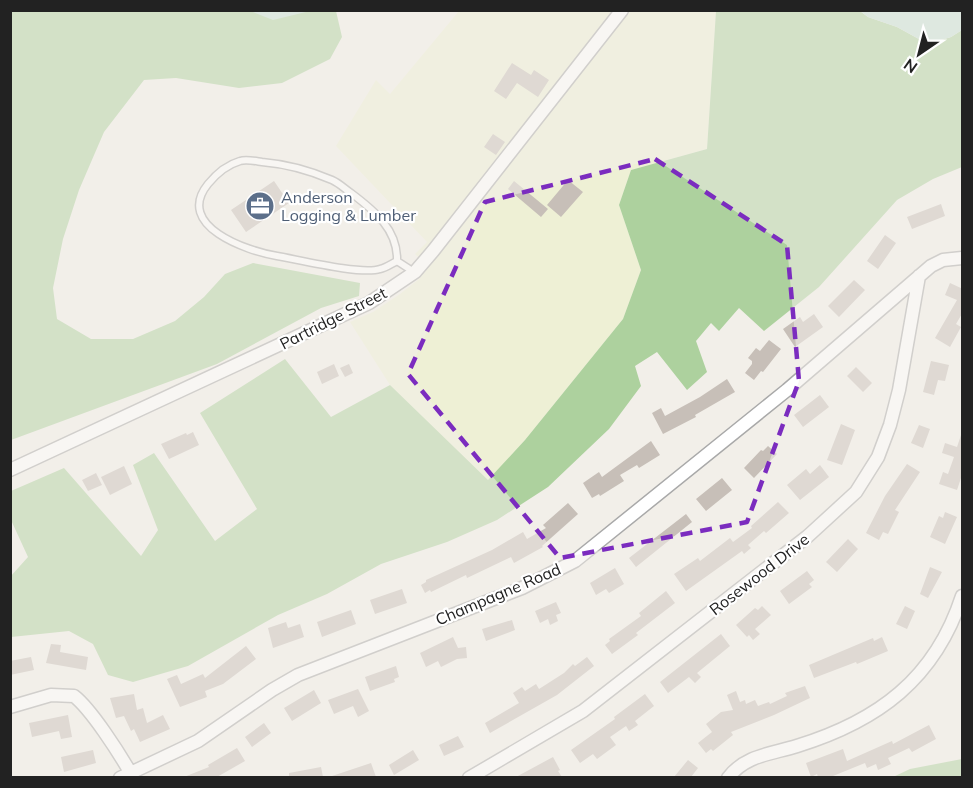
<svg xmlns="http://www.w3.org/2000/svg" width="973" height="788" font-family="Mulish,sans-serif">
<rect width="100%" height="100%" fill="#f2efe9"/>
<path fill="#eef0d5" d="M459,11H716L707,149L631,170L619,205L641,270L623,319L525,440L488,481L390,385L350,322L373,312L400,294L419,279L429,267L415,254L427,242L336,146L376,80L390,94Z"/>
<path fill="#add19e" d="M11,11H336L342,37L330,59L282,83L239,88L176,78L144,80L104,132L79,190L63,239L53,288L57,319L91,339H133L175,321L204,297L225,274L253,263L360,283L359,296L321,308L217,364L11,440Z
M716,11H860L868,17L897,27L928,44L951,37L962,30V167L933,179L897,200L819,287L764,331L739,308L719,331L711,323L696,341L707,372L687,390L657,352L635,366L641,386L609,429L548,487L497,520L447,542L381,564L327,594L278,615L188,666L133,682L108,675L93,644L69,631L11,637L10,577L28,557L11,520V491L64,468L141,556L158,530L133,465L154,453L215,541L257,509L200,413L285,359L331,417L390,385L488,480L525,440L623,319L641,270L619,205L631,170L707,149Z
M962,759V777H893L910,769Z"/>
<path fill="#c6e0d4" d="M253,11V10L310,11L273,20L253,12Z
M860,11H962V30L951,37L928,44L897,27L868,17Z"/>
<path fill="#c7bfb8" d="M512,63L531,75L534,70L549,80L538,97L517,83L506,99L494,91Z
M493,134L505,142L496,155L484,147Z
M568,180L583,192L561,217L547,205Z
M274,181L289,203L246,232L231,210Z
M514,181L548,209L541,217L508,189Z
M941,204L945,216L912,229L907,217Z
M885,235L896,243L878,269L867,261Z
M854,280L865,290L839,317L828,306Z
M950,283L963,289V312L956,324L961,327L950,347L935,338L957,300L945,295Z
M814,314L823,327L795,347L783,329L800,317L803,322Z
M769,340L781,349L763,372L761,371L754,380L745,373L752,364V361L748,358L756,348L760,351Z
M931,361L949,365L945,381L938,380L934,395L923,392Z
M334,364L339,376L322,384L317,372Z
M349,364L353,373L345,377L340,368Z
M856,367L872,383L863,392L847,376Z
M727,379L735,392L695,415L696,417L663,434L652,413L661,408L665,416L700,397Z
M820,395L829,407L803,427L794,415Z
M841,424L855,430L842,465L827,460Z
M919,425L930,429L923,448L911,443Z
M193,432L199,445L169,459L161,444L186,433L187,435Z
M961,435L963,436V472L957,490L939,484L943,472L948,474L954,457L942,453L945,443L957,447Z
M651,441L660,455L639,468L637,465L620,475L624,481L600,496L599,494L592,498L583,483L599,472L602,477Z
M768,446L777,454L754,478L744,468L761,450L763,451Z
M907,464L920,472L895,510L899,512L888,534L883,532L879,540L866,533L885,496Z
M820,465L829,477L800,500L787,485L806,469L810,474Z
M124,466L132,484L110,495L101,477Z
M96,473L102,485L88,491L82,480Z
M722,478L732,490L706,511L696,499Z
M778,502L789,513L766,533L764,531L748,545L751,548L744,554L742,551L686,591L674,574L698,558L700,561L730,538L733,542L752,528L751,526Z
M568,503L578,514L542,546L543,547L514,563L511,557L467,578L466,575L431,592L430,590L425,593L421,585L426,582V580L492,550L523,532L527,539L546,528L543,525Z
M945,512L957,517L945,544L930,537L939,516L943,518Z
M686,514L692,522L636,567L629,558Z
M848,539L858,549L837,572L826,562Z
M930,567L942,572L928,598L920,594Z
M615,568L624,584L609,593L606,589L596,595L590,583Z
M807,571L814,580L809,584L812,587L789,604L780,591Z
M402,589L407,603L375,614L370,600Z
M666,591L675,603L636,633L638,635L612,654L605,645L610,641L609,639L641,616L639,613Z
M556,602L561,613L556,615L558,621L550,625L548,619L540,623L535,611Z
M762,606L771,615L755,629L760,634L753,640L749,635L747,637L736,625L755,608L758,610Z
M905,606L915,611L907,629L896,624Z
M351,610L356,624L322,637L317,622Z
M512,620L515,630L486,641L482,629Z
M286,622L288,628L300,624L304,637L273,648L268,628Z
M721,634L730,646L697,673L701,677L695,683L689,677L668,693L660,682Z
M453,637L458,648L466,647L467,658L457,659L441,667L438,661L426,667L420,653Z
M882,637L888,651L857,664L856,662L814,678L809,665L873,638L874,641Z
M51,644L61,645L60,652L88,657L86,670L46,663Z
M246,646L256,659L223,684L205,691L207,697L180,707L167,679L177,675L181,684L203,674L205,678Z
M31,657L34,670L10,675V661Z
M587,657L594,666L557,695L490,733L485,723L519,703L513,693L522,687L525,691L536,684L539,689L564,673L573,664L575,666Z
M396,666L399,677L394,679L395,682L370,691L365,677Z
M805,686L810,698L774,715L731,732L733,735L713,751L711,749L706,753L698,743L712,732L706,724L721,712L733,710L727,695L736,691L740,702L745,700L746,704L755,700L758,706L769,702L770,704L787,696L785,693Z
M358,689L369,711L358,717L353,706L334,714L328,700Z
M314,690L321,703L292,721L284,708Z
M134,694L137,710L143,708L147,723L163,715L170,729L140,742L134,729L131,731L124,716L116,718L110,698Z
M645,694L654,706L635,721L638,725L629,731L626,726L610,737L616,745L597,759L593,754L580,763L571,750L615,719L614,717Z
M68,715L72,737L61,739L59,731L32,737L29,723Z
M264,723L271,733L252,747L245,737Z
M929,725L936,739L912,752L909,748L888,758L891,764L878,770L876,764L867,768L865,763L833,776L818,777L817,774L811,777L806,763L843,749L847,761L892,741L893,744Z
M458,736L464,747L444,756L439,745Z
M237,748L245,761L217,777H184L209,767L208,765Z
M93,750L96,763L64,772L61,757Z
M413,750L419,760L394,775L389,765Z
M553,757L560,770L558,771L562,777H516Z
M688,760L698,768L691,777H674Z
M371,763L376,777H332V776Z
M321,767L323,777H289V773Z"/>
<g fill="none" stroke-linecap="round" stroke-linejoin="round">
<g stroke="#a9a9a9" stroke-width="9">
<path id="lane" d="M397,261C391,264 386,268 380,269C361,275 300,260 277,256C247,251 174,226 208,184C217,173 226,165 240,161C246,159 255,161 262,162C286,164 311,171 332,180C339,183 345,189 351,193C375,211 398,230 397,261L414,272"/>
</g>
<g stroke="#a9a9a9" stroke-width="15">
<path id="street" d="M10,470L369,303L415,272L433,251L622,10
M10,707L51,695L74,696C91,709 119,753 130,772
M120,778L198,741L272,690L298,675L522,588L575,561L787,390L931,266L943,260L962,258
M469,778L583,711L808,536L856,492L878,457L890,425L899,390L919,276
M728,778C745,755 772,754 797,746C878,721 935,679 962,596"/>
</g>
<use href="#lane" stroke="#fff" stroke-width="6"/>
<use href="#street" stroke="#fff" stroke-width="12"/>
</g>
<path d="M0 0H973V788H0ZM655,159L787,245L799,381L747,522L560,558L408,374L485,202Z" fill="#f2efe9" fill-opacity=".55" fill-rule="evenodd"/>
<path fill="none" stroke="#7b2cbf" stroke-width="4.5" stroke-dasharray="12 8" stroke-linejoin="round" d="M655,159L787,245L799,381L747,522L560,558L408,374L485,202Z"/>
<defs>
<g id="office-disc" transform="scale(1.5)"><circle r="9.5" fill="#5c6f8a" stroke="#fff"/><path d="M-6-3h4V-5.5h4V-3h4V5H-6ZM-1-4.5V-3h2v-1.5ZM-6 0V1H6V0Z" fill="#fff"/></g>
</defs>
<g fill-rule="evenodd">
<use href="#office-disc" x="260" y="206"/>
</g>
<g text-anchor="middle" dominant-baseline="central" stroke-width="4.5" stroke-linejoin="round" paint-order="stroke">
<g font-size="16" fill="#4e5e75" stroke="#fff" text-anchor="start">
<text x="281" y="197">Anderson<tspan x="281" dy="18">Logging &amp; Lumber</tspan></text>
</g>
<g font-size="16" fill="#222" stroke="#fff">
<text transform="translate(333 318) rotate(-27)">Partridge Street</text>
<text transform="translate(759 574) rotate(-38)">Rosewood Drive</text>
<text transform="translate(498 594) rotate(-23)">Champagne Road</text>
</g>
</g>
<rect width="973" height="788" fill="none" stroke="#222222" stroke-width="24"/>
<g transform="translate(919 54) rotate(215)" stroke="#ffffff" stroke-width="4.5" paint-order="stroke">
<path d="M0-4.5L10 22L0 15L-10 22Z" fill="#222222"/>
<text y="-9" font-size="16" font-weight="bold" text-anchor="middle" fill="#222222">N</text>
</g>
</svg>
